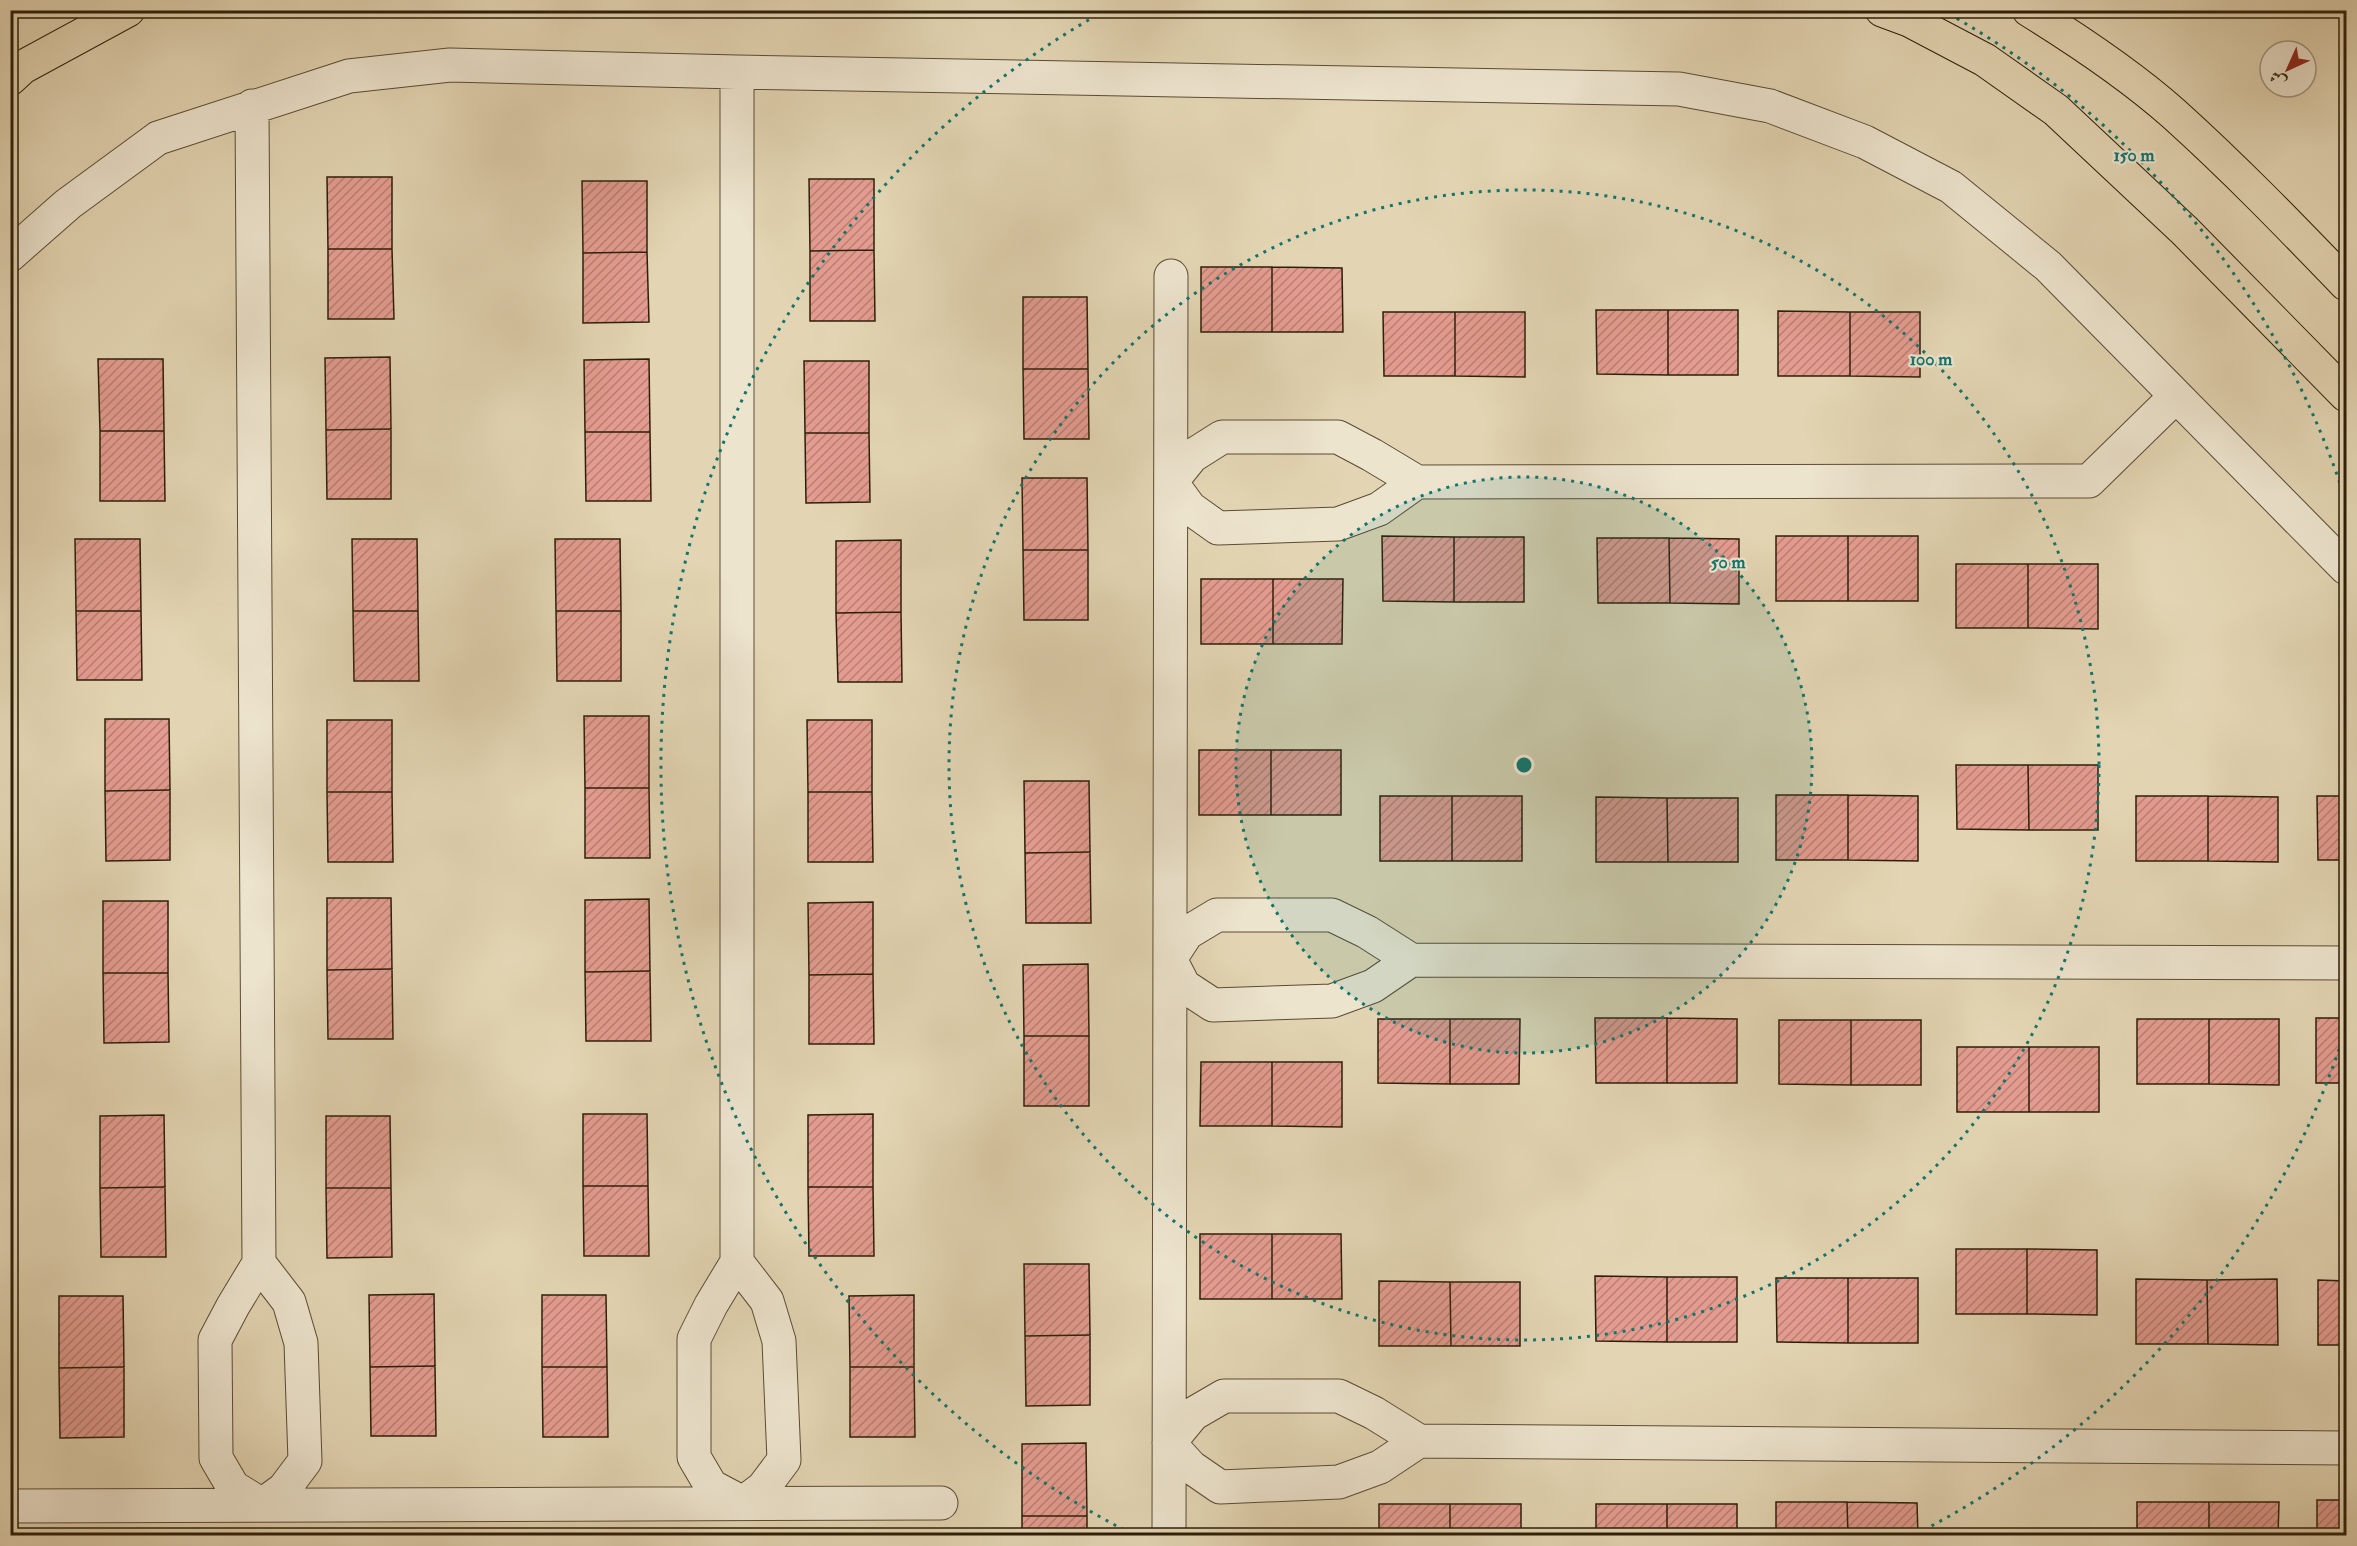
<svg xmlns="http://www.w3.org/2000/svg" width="2357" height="1546" font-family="'IM FELL Double Pica',Amiri,serif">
<defs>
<pattern id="building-hatch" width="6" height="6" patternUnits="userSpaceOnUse" patternTransform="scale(1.5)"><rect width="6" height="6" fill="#e49c90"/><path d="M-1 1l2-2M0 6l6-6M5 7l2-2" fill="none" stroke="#b97f74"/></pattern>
</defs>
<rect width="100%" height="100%" fill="#e3d5b3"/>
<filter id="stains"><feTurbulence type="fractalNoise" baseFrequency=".00333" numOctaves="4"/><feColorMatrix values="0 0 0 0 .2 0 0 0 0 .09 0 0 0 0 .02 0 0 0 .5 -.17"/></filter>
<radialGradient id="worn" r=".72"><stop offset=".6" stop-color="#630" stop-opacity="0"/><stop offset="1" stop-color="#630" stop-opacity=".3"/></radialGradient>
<path fill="url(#building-hatch)" stroke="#2d1f0a" stroke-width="1.5" d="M327,177H392V249H328Z
M809,179H874V250L810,251Z
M582,181H647V252L583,253Z
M328,249H392L394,319H328Z
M874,250L875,321H810V251Z
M647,252L649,322L583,323V253Z
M1201,267H1272V332H1201Z
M1272,267L1342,268L1343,332H1272Z
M1023,297H1087L1088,369H1023Z
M1596,310H1668V375L1597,374Z
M1668,310H1738V375H1668Z
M1778,311L1850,312V376H1778Z
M1383,312H1455V376H1384Z
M1455,312H1525V377L1455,376Z
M1850,312H1920V377L1850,376Z
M390,357L391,429L326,430L325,358Z
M98,359H163L164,431H100Z
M649,359L650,432H585L584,360Z
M804,361H869V433H805Z
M1023,369H1088L1089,439H1024Z
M391,429V499H327L326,430Z
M100,431H164L165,501H100Z
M585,432H650L651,501H586Z
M805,433H869L870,502L806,503Z
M1022,478H1087L1088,550H1023Z
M1382,536L1454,537V602L1383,601Z
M1776,536H1848V601H1776Z
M1848,536H1918V601H1848Z
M1454,537H1524V602H1454Z
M1597,538H1669L1670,603H1598Z
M1669,538L1739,539V604L1670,603Z
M75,539H140L141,611H76Z
M352,539H417L418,611H353Z
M555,539H620L621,611H556Z
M901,540V612L836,613V541Z
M1023,550H1088V620H1024Z
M1956,564H2028V628H1956Z
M2028,564H2098V629L2028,628Z
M1201,579H1273V644H1201Z
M1273,579H1343L1342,644H1273Z
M76,611H141L142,680H77Z
M353,611H418L419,681H354Z
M556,611H621V681H557Z
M901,612L902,682H838L836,613Z
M584,716H649V788H585Z
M105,719H169L170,790L105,791Z
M327,720H392V792H327Z
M807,720H872V792H808Z
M1199,750H1271V815H1199Z
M1271,750H1341V815H1271Z
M1956,765H2028L2029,830L1957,829Z
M2028,765H2098V830H2029Z
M1024,781H1089L1090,852L1025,853Z
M585,788H649L650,858H585Z
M170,790V860L106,861L105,791Z
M327,792H392L393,862H328Z
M808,792H872L873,862H808Z
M1776,795H1848V860H1776Z
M1848,795L1918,796V861L1848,860Z
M1380,796H1452V861H1380Z
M1452,796H1522V861H1452Z
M2136,796H2208V861H2136Z
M2208,796L2278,797V862L2208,861Z
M2317,796H2346V860H2318Z
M1596,797L1667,798L1668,862H1596Z
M1667,798H1738V862H1668Z
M1090,852L1091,923H1026L1025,853Z
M327,898H391L392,969L327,970Z
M649,899L650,971L585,972V900Z
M103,901H168V973H103Z
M873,902V974L809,975L808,903Z
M1088,964L1089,1036H1024L1023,965Z
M392,969L393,1039H328L327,970Z
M650,971L651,1041H586L585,972Z
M103,973H168L169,1042L104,1043Z
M873,974L874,1044H809V975Z
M1595,1018H1667V1083H1596Z
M1667,1018L1737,1019V1083H1667Z
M2316,1018H2346V1083H2316Z
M1378,1019H1450V1084L1378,1083Z
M1450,1019H1520L1519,1084H1450Z
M2137,1019H2209V1084H2137Z
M2209,1019H2279V1085L2209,1084Z
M1779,1020H1851V1085L1779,1084Z
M1851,1020H1921V1085H1851Z
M1024,1036H1089V1106H1024Z
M1957,1047H2029V1112H1957Z
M2029,1047H2099V1112H2029Z
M1201,1062H1272V1126H1200Z
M1272,1062H1342V1127L1272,1126Z
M583,1114H647L648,1186H583Z
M873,1114V1187H808V1115Z
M164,1115L165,1187L100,1188V1116Z
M326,1116H390L391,1188H326Z
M583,1186H648L649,1256H584Z
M165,1187L166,1257H101L100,1188Z
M808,1187H873L874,1256H809Z
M326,1188H391L392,1257L327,1258Z
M1200,1234H1272V1299H1200Z
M1272,1234H1341L1342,1299H1272Z
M1956,1249H2027V1314H1956Z
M2027,1249L2097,1250V1315L2027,1314Z
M1024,1264H1089L1090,1335L1025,1336Z
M1595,1276L1667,1277V1342L1596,1341Z
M1667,1277H1737V1342H1667Z
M1776,1278H1848V1343L1777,1342Z
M1848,1278H1918V1343H1848Z
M2136,1279L2207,1280L2208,1344H2136Z
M2277,1279L2278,1345L2208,1344L2207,1280Z
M2318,1280L2346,1281V1345H2318Z
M1379,1281L1450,1282L1451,1346H1379Z
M1450,1282H1520V1346H1451Z
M434,1294L435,1366L370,1367L369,1295Z
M542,1295H606L607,1367H542Z
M914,1295V1367H850L849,1296Z
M59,1296H123L124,1367L59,1368Z
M1090,1335V1405L1026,1406L1025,1336Z
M435,1366L436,1436H371L370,1367Z
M124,1367V1437L60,1438L59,1368Z
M542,1367H607L608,1437H543Z
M850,1367H914L915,1437H850Z
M1086,1443L1087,1516H1022V1444Z
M2317,1500H2346V1536H2317Z
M1776,1502H1847L1848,1536H1776Z
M1847,1502L1917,1503L1918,1536H1848Z
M2137,1502H2209V1536H2137Z
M2209,1502H2279L2278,1536H2209Z
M1379,1504H1450V1536H1379Z
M1450,1504H1521V1536H1450Z
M1596,1504H1667V1536H1596Z
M1667,1504H1737V1536H1667Z
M1022,1516H1087V1536H1022Z
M1956,1531H2028V1536H1956Z
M2028,1531H2097V1536H2028Z"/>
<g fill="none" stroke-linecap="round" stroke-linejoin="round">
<g stroke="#5a4c34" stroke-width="35">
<path id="minor" d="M252,106L259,1263L233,1306L215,1340L216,1458L233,1487L262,1505L284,1489L305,1461L301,1343L289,1302L259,1263
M10,255L68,204L158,138L349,76L450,65L737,72L1679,89L1770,106L1865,142L1951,187L2048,266L2346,568
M1417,482L1379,509L1338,524L1218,528L1190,508L1171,482L1192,456L1222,437H1338L1372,455L1417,482L2089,481L2176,396
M1411,960L1373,986L1332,1001L1213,1005L1184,986L1170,959L1187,933L1217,915H1332L1367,932L1411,960L2346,963
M737,1262L767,1301L779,1341L784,1460L763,1488L743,1503L711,1486L694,1457V1339L711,1305L737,1262V72
M1419,1441L1380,1467L1339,1482L1220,1487L1191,1467L1169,1443L1193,1414L1224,1396H1339L1374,1413L1419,1441L2346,1448
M10,1506L941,1503
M1169,1536L1171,276"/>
</g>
<g stroke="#2d1f0a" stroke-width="35">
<path id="major" d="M1882,10L1909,20L1985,60L2056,110L2185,231L2346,395
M2029,10C2079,41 2130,75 2174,114C2234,168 2290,226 2346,284
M10,79L23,67L128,10"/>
</g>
<use href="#minor" stroke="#ede4ce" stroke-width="33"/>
<use href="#major" stroke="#e3d5b3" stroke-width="33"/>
</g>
<circle cx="1524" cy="765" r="288" fill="#0f766e" fill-opacity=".12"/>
<g fill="none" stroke="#0f766e" stroke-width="3" stroke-dasharray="3 6">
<circle cx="1524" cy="765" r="288"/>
<circle cx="1524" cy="765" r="575"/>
<path d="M2345 1032A863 863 0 0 1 1916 1534M1132 1534A863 863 0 0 1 1099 14M1949 14A863 863 0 0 1 2345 498"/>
</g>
<circle cx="1524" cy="765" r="9" fill="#0f766e" stroke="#ede4ce" stroke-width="3"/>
<g font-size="18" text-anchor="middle" font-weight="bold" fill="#0f766e" stroke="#ede4ce" stroke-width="4.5" stroke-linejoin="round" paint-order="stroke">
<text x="2134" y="161">150 m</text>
<text x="1931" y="365">100 m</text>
<text x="1728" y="568">50 m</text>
</g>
<rect width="2357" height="1546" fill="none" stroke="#e3d5b3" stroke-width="36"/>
<rect x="12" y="12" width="2333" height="1522" fill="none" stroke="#2d1f0a" stroke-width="3"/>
<rect x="18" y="18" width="2321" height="1510" fill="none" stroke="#2d1f0a" stroke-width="1.5"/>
<g transform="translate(2288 69) rotate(225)"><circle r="28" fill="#ede4ce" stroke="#a09580" stroke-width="1.5"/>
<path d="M0-4.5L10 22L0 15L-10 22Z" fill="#8f2418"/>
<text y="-9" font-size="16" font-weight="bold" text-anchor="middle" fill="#2d1f0a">ش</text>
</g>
<rect width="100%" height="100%" filter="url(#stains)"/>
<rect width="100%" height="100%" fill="url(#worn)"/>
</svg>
